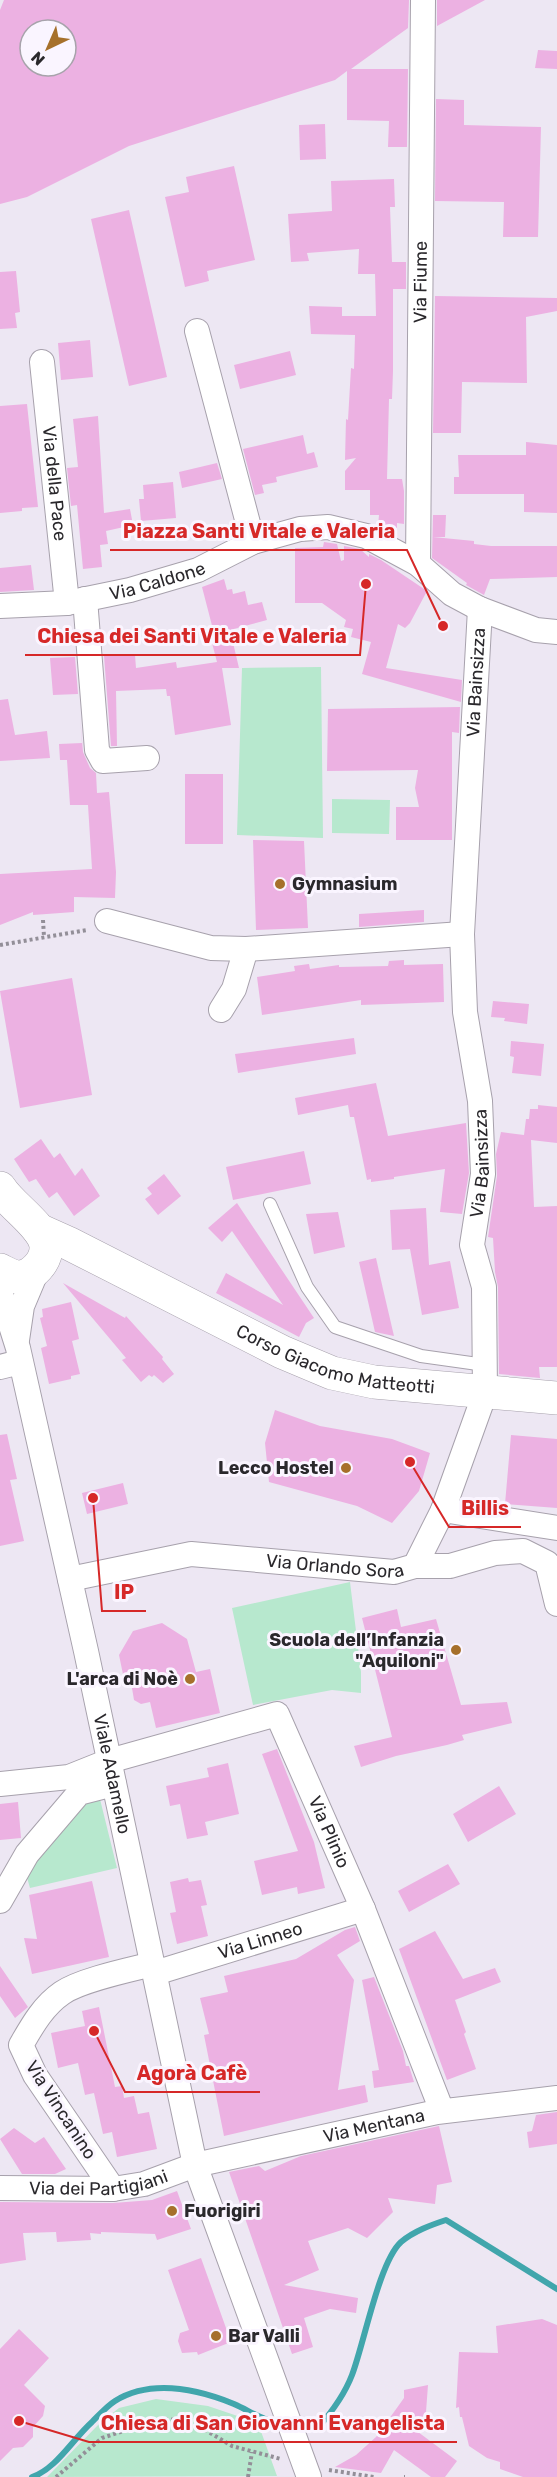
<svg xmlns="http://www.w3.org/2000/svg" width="557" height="2477" font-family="Rubik,sans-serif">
<rect width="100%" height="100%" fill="#ede7f3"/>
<path fill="#b7e8ce" d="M321,667L323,838L237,835L242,668Z
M332,799L390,800L389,834L332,833Z
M350,1582L361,1672V1693L332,1690L253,1705L232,1608Z
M98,1791L117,1868L30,1888L26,1874L83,1795Z
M156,2399L208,2406L258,2423L277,2476L47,2477L100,2423L119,2408Z"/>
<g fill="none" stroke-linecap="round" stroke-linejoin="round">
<path stroke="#41a6ac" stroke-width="6" d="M298,2426L317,2429C331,2413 344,2396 352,2375C364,2344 379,2262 401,2242C414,2231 431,2225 446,2220L557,2289
M32,2477C56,2469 72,2440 92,2422C99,2415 107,2406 115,2401C151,2379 197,2389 234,2404C252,2412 265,2422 285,2424"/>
</g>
<path fill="#ecb1e2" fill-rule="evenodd" d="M4,0H409L408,28L351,69H408L407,147H388L389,121L347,120V71L335,80L129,146L27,197L0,204V10ZM30,30H66V66H30Z
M437,0H485L437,26Z
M538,50L557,51V69L535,68Z
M436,99L464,100V125L541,127L538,237H503L504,202L435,201Z
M325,124L326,159L300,160L299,125Z
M234,166L255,260L207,271L209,281L185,287L165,197L189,192L186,177Z
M394,179L395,207H390L392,262H406V289H393V371L392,399H389L387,479H402L404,491V524L397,523V528H381L378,526L379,515H370V490H345V471L356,458L345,460L346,419L348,420L351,368L354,369L355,335L311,334L309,306L342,307V316H376L375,274H358L359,249L307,253L309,261L291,262L288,214L332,211L331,181Z
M129,210L167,377L129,386L91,219Z
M16,271L20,312L15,313L17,328L0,329V272Z
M435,296L557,298V311L526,317L527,383L462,382L461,433H433Z
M90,340L93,377L61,380L58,343Z
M290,351L296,375L240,389L234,365Z
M27,404L38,507L22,508V511L0,513V406Z
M98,416L104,513L130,509L133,525L106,531L108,544L100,545L102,567L83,569L77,505L71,506L67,468L78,467L73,419Z
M303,435L307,454L314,452L318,467L276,477L277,482L262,485L264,493L255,495L243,449Z
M526,442L557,445V513L524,512V494H454V477H459L458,455H526Z
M217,463L222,479L182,488L179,472Z
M173,482L176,518L141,521L139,499H144L143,485Z
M433,515H446L445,537H433L474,541V544L491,546H557V577L490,579L484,595L466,585L467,583L432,558Z
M324,542L337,544L341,561L344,560V546L360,549L369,557V554L381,560L427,591L410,623L405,628L398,624L386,668L462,680L461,702L362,674L371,642L351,637L353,629L344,627L346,620L322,603H295V548L323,547Z
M31,565L34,590L0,592V568Z
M224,579L227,590L232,589L233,594L245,591L248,605L262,602L267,620L230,630L239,668H222L231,725L175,735L170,696H167L166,689L116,691L117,746H111L104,656L135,655L136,668L176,662L177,668L217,662L212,643L226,639L216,641L202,587Z
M75,657L78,694L53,695L50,658Z
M8,699L15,735L47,731L50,758L0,761V700Z
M460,707L459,733L452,732V840H396V807H419L415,788L418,770L327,771L328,709Z
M80,716L83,752L90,768L96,773L97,793L109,792L116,872L115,898L74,897V912L33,915V912L0,925V874L92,869L88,805H70L67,760H60L59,744L82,743Z
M185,774H223V844H185Z
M253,840L304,841L308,928L256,930Z
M424,910V922L359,927V914Z
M404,960V965L443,964L444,1002L361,1005V1000L262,1015L257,977L295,971L294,966L309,964L310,969L339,965V967L388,966L389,961Z
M72,978L92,1095L20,1108L0,991Z
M493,1001L529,1004L527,1024L504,1021L505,1018L491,1017Z
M354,1038L356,1054L238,1073L235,1054Z
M511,1041L544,1044L541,1076L512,1073L514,1057L510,1056Z
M376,1083L388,1136L466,1123L469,1173L462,1214L440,1212L445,1169L394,1177V1179L371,1182V1179L367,1180L354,1117H350L348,1105L298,1115L295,1098Z
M538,1105L557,1107V1143L531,1140L534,1207L557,1206V1367H539L540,1378L499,1374L498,1287L495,1272L493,1238L488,1237L497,1176L496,1154L501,1132L524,1135L526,1119H529L530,1109H538Z
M41,1139L54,1158L60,1153L75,1176L82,1168L100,1196L74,1216L57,1192L49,1198L36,1179L29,1182L14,1159Z
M304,1151L311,1184L233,1200L226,1167Z
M164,1174L181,1196L158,1215L145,1199L152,1194L147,1188Z
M237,1203L314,1318L306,1323L299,1337L216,1293L226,1273L283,1305L232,1231L222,1242L208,1228Z
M426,1208L429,1265L450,1261L459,1308L422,1315L410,1249L392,1250L390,1210Z
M338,1212L345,1247L314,1254L306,1214Z
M376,1258L383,1289L394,1336L375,1332L359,1262Z
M63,1283L125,1318L126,1316L163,1357L162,1359L174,1374L163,1383L154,1375L152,1377L149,1375L141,1382L122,1360L126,1358Z
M71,1302L79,1339L72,1341L80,1374L71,1376V1379L49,1384L41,1348L47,1346L40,1318L43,1317L42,1309Z
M275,1410L320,1426L392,1439L430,1453L419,1491L392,1523L357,1506L269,1482L265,1443Z
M7,1434L17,1479L10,1480L24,1541L0,1546V1435Z
M511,1435L557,1439V1508L505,1504Z
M123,1483L128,1504L87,1514L82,1493Z
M397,1609L401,1627L436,1619L461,1705L507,1702L512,1723L462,1735L464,1740L447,1745L396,1756L361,1767L354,1746L392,1737L362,1618Z
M162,1623L187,1639L196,1672L210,1669L220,1713L156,1728L150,1702L141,1704L134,1700L132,1688L125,1684L119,1655L133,1631Z
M277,1749L314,1842L325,1888L298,1894L297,1887L262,1895L254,1861L298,1851L262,1754Z
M228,1763L239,1814L205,1822L208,1835L187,1839L180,1804L170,1806L166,1786L209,1777L207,1768Z
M499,1786L516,1814L468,1842L453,1814Z
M18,1802L21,1838L0,1840V1804Z
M448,1864L460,1884L409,1912L398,1891Z
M188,1878L189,1882L201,1880L207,1905L201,1906L208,1936L177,1944L170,1913L176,1912L170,1882Z
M92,1881L109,1957L32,1974L24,1938L37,1939L29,1895Z
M355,1927L360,1941L337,1955L354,1980L338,2090L365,2085L368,2102L224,2136L204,2035L209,2034L200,1998L228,1992L224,1976L296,1959L345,1930Z
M435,1931L463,1979L495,1968L501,1982L455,2000L466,2032L464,2034L476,2069L447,2080L399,1949Z
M0,1966L28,2007L15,2018L0,1996Z
M374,1977L403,2051L406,2066H409L414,2082L374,2088L372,2071L379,2070L362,1980Z
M99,2007L115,2087L122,2086L124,2098L134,2096L138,2114L149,2112L157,2149L117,2157L112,2132L103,2134L94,2093L85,2095L78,2063L58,2068L51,2033L85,2026L82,2011Z
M557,2112V2144L529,2148L527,2132L532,2131L536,2115Z
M439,2126L452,2182L437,2185L435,2204L388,2198L393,2212L367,2238L348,2228L308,2241L319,2270L284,2285L358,2298L356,2313L330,2309L304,2318L313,2347L292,2354L229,2172L259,2166L265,2171L301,2156Z
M14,2128L35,2143L44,2137L66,2169L55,2174H22L0,2139Z
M177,2191L191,2229L157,2240L155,2234L101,2232V2234L90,2233L91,2240L57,2242L56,2232L23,2233L26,2260L0,2264V2202L113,2203L152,2200Z
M201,2258L231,2342L198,2355L197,2352L182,2353L178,2341L180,2333L189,2330L168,2270Z
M542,2319L557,2325V2477H523L500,2469V2462L487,2458L469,2446L462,2417H460L459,2407L456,2408L459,2352L498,2353L496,2326Z
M19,2329L49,2358L24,2385L45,2406L43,2416L33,2427V2437L23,2447L13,2448L0,2461V2349Z
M428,2385L426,2412L414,2429L457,2461L445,2477H431L394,2450L381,2473L335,2467L356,2455L376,2437L404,2398V2390Z"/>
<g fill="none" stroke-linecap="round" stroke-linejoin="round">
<g stroke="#a7a1ac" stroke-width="14">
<path id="lane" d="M270,1204L307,1287L335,1327L421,1356L485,1365"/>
</g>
<g stroke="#a7a1ac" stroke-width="26">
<g id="street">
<path d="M197,331L253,542"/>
<path id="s1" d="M42,362L67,603"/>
<path id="s2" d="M418,564L423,0"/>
<path d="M85,599L97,750L103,761L147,758"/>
<path id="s3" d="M0,606L67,603L130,590L198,570L253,542L300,529L328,527L366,536L418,564L452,594L480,609L536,630L557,632"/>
<path d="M107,921L211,948L246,949L462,934"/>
<path d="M221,1010L234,989L246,949"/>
<path id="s4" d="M0,1291L18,1348L86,1651L195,2165L309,2477"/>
<path d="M17,1340L22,1306L38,1268"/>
<path d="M0,1367L20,1362"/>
<path d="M443,1510L557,1528"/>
<path d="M415,1566H450L495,1553L523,1551L547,1563L557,1604"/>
<path id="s5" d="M70,1579L191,1554L394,1572L415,1566L443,1510L485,1393L484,1287L472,1245L483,1174L480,1101L465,1012L462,934L480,609"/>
<path id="s6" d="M0,1784L69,1777L109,1761L277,1714L363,1909L442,2111"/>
<path d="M0,1901L27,1854L79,1793L114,1784"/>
<path id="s7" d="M155,1973L363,1909"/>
<path id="s8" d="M0,2188L113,2189L144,2184L195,2165L437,2112L557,2098"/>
<path d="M113,2189L35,2075L21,2045C32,2026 43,2006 62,1993C81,1980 129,1970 153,1964"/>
</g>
</g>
<g stroke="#a7a1ac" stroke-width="34">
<g id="secondary">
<path d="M0,1188C11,1206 44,1226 46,1246C47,1261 32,1278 17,1277C11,1276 6,1273 0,1270"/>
<path id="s9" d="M39,1230L68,1243L282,1352L332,1373L374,1382L557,1398"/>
</g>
</g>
<path stroke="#938f98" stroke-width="4" stroke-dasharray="3 3" stroke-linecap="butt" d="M43,920L44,937
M0,945L87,930
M329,2470L374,2477
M56,2477L102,2438L148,2423L168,2419L192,2422L232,2446L281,2459
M248,2477L252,2452
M404,2477H405"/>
<use href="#lane" stroke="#fff" stroke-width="12"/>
<use href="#street" stroke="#fff" stroke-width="24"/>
<use href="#secondary" stroke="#fff" stroke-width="33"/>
</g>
<g fill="#a6702b" stroke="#faf5ff" stroke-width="2">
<circle cx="280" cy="884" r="6"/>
<circle cx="346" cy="1468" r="6"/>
<circle cx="456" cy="1650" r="6"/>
<circle cx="190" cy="1679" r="6"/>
<circle cx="172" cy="2211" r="6"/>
<circle cx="216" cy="2336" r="6"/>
</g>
<g text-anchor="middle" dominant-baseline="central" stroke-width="6" stroke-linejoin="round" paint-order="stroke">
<g font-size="18" fill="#2a282c" stroke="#faf5ff">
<text stroke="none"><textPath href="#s2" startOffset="282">Via Fiume</textPath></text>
<text stroke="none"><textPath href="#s1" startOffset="122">Via della Pace</textPath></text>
<text stroke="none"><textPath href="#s3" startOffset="160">Via Caldone</textPath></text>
<text stroke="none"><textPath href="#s5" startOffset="1251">Via Bainsizza</textPath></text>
<text stroke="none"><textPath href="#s5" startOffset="768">Via Bainsizza</textPath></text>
<text stroke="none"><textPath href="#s9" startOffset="326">Corso Giacomo Matteotti</textPath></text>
<text stroke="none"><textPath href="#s5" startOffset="268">Via Orlando Sora</textPath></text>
<text stroke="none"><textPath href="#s4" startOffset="496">Viale Adamello</textPath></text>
<text stroke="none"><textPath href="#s6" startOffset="416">Via Plinio</textPath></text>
<text stroke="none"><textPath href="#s7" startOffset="110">Via Linneo</textPath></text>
<text transform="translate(61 2110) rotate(57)">Via Vincanino</text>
<text stroke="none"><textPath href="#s8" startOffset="382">Via Mentana</textPath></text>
<text stroke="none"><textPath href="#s8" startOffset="99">Via dei Partigiani</textPath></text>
</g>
<g font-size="18" font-weight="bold" fill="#2a282c" stroke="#faf5ff" text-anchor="start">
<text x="292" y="884">Gymnasium</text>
<text x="334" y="1468" text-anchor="end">Lecco Hostel</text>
<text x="444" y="1640" text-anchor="end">Scuola dell’Infanzia<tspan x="444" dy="21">"Aquiloni"</tspan></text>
<text x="178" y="1679" text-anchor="end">L'arca di Noè</text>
<text x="184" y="2211">Fuorigiri</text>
<text x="228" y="2336">Bar Valli</text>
</g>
</g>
<path fill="none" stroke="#d62828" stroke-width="2" d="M443 626L407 550H110M366 584L360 655H25M410 1462L449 1527H521M93 1498L102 1611H146M94 2031L125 2092H260M19 2421L89 2442H457"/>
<g fill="#d62828" stroke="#faf5ff" stroke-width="2">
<circle cx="443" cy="626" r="6"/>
<circle cx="366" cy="584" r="6"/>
<circle cx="410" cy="1462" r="6"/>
<circle cx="93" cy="1498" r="6"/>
<circle cx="94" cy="2031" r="6"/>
<circle cx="19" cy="2421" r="6"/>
</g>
<g font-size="20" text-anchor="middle" font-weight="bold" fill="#d62828" stroke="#faf5ff" stroke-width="6" stroke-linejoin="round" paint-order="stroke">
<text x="259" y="538">Piazza Santi Vitale e Valeria</text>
<text x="192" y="643">Chiesa dei Santi Vitale e Valeria</text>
<text x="485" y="1515">Billis</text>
<text x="124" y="1599">IP</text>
<text x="192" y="2080">Agorà Cafè</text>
<text x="273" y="2430">Chiesa di San Giovanni Evangelista</text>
</g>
<g transform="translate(48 48) rotate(224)"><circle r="28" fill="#faf5ff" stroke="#a7a3ab" stroke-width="1.5"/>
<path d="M0-4.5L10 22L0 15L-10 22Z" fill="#a6702b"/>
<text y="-9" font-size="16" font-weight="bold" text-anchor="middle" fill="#2a282c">N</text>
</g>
</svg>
